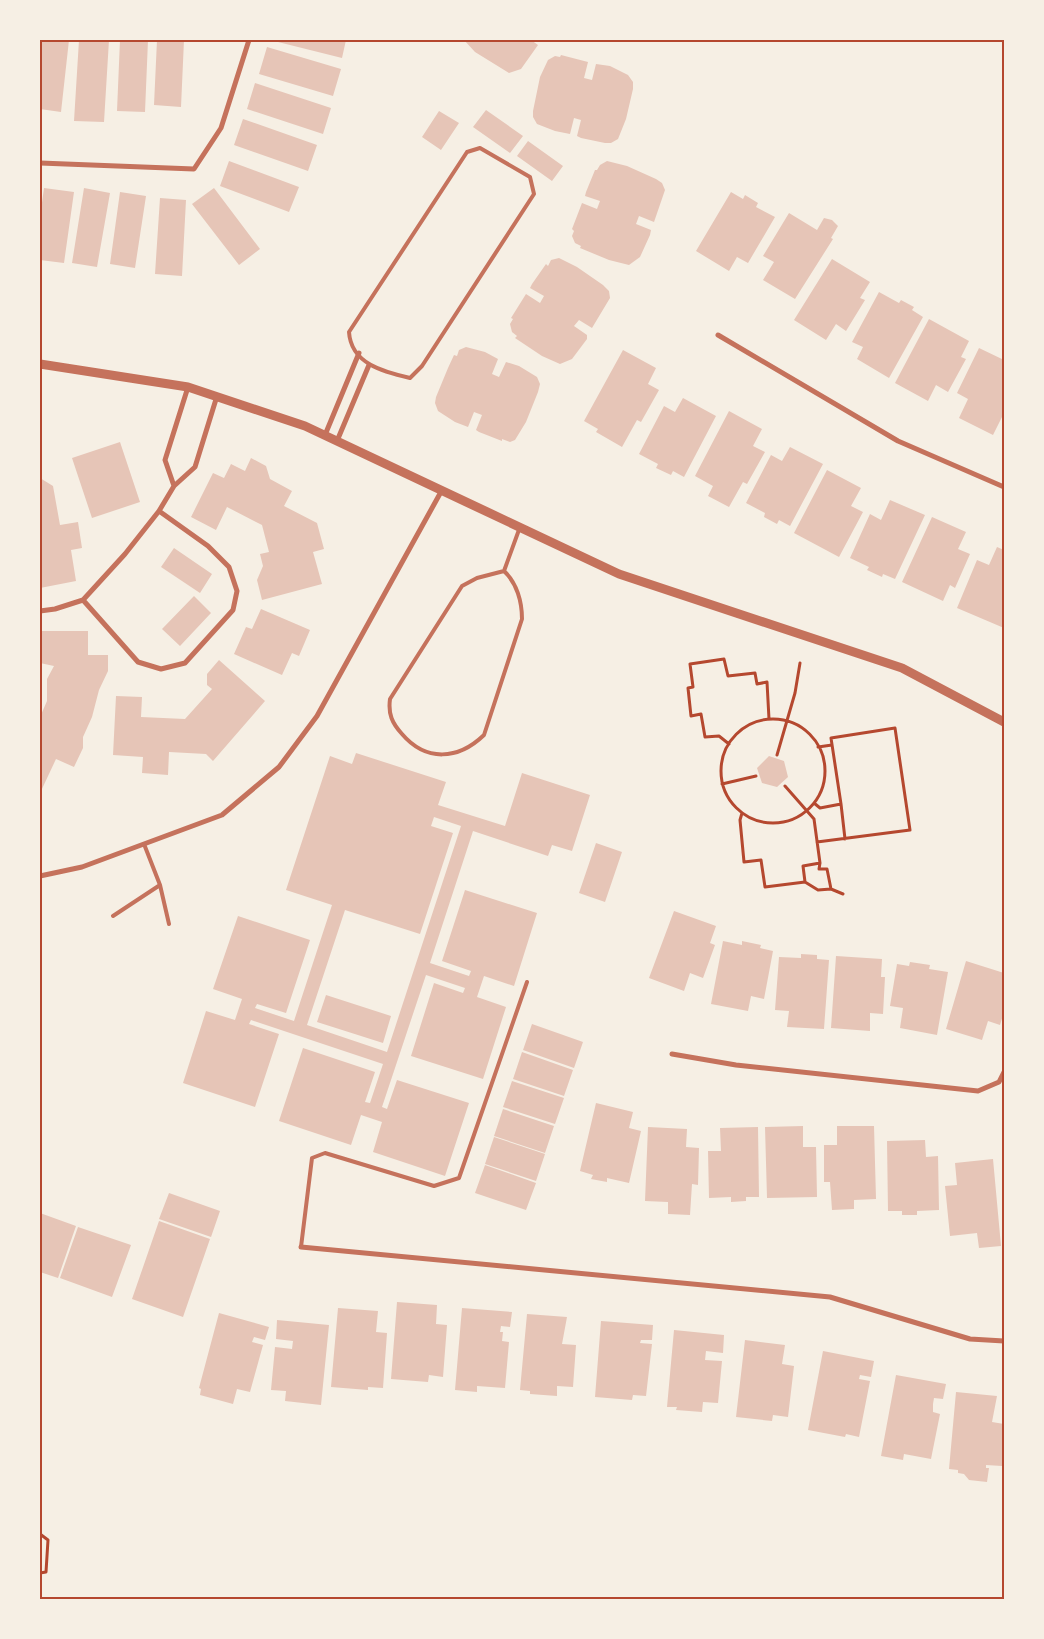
<svg xmlns="http://www.w3.org/2000/svg" width="1044" height="1639" font-family="Montserrat,sans-serif">
<rect width="100%" height="100%" fill="#f6efe4"/>
<path fill="#e6c5b7" fill-rule="evenodd" d="M42,40H69L61,112L40,109Z
M79,40H109L104,122L74,121Z
M120,40H148L145,112L117,111Z
M157,40H184L181,107L154,105Z
M270,40H346L342,58Z
M464,40H531L538,45L521,69L509,73L475,52Z
M267,47L341,69L333,96L259,74Z
M561,55L588,62L584,78L592,80L596,64L610,66L628,75L633,82V89L626,119L618,139L611,143H605L581,138L577,136L581,120L574,118L570,134L555,131L537,124L533,117V111L540,77L548,60L555,56L560,57Z
M255,83L331,108L323,134L247,109Z
M486,110L523,136L510,153L473,127Z
M439,111L459,123L441,150L422,137Z
M243,119L317,145L308,171L234,145Z
M528,141L563,166L552,181L517,156Z
M229,161L299,187L289,212L220,186Z
M607,161L627,166L656,179L662,183L665,190L654,222L639,216L636,224L651,230L650,235L640,257L629,265L609,260L580,248L581,246L575,243L572,236L574,231L572,229L582,203L597,209L600,201L585,196L586,192L595,170H597L600,165Z
M44,188L74,192L64,263L40,260V217Z
M84,188L110,193L97,267L72,263Z
M214,188L260,249L239,265L192,204Z
M120,192L146,196L135,268L110,264Z
M731,192L743,199L745,195L758,203L756,207L775,217L748,263L737,257L729,271L696,251Z
M160,198L186,200L182,276L155,274Z
M789,213L817,230L824,218L832,220L838,226L831,238L833,239L795,299L763,280L774,262L763,256Z
M559,258L577,267L603,285L609,291L610,298L592,328L579,320L574,326L587,335V339L572,359L560,364L542,356L515,338L517,336L512,332L510,324L513,319L511,318L526,294L540,303L544,296L530,288L532,284L546,264L548,266L551,260Z
M832,259L870,282L860,298L865,300L846,331L836,324L826,340L794,320Z
M879,292L899,303L901,300L914,307L912,310L923,317L889,378L857,359L863,347L852,342Z
M929,319L969,341L961,357L966,359L948,392L936,385L928,401L895,383Z
M466,347L485,352L498,359L492,374L499,377L506,362L519,366L537,377L540,384L538,392L526,422L515,440L510,442L502,439V441L479,432L476,430L482,415L474,412L468,427L455,422L438,411L435,403L436,397L448,368L454,355L457,356L459,350Z
M979,348L1004,360V413L993,435L959,418L968,399L957,393Z
M623,350L656,368L648,384L659,390L641,422L637,420L622,447L596,432L598,429L584,421Z
M683,398L716,416L684,477L673,471L671,475L656,468L658,464L639,454L664,406L675,412Z
M729,411L762,429L753,446L765,452L747,484L743,482L729,507L708,496L713,486L695,476Z
M120,442L140,502L92,518L72,458Z
M790,447L823,464L790,526L779,520L777,524L764,517L765,513L746,503L771,455L782,461Z
M251,458L266,466L270,479L292,491L284,506L317,523L324,549L313,552L322,584L262,600L257,580L263,566L260,554L269,552L262,525L227,507L216,530L191,517L213,473L224,478L231,464L245,471Z
M827,470L861,488L851,506L863,512L839,557L794,533Z
M40,478L53,486L60,525L78,522L82,548L71,550L76,581L40,588Z
M890,500L925,515L895,579L883,574L882,577L867,570L869,567L850,558L870,514L881,520Z
M932,517L966,532L958,549L970,554L955,588L950,585L943,601L902,582Z
M997,547L1004,550V628L957,608L977,560L989,565Z
M174,548L212,574L200,593L161,567Z
M194,596L211,613L180,646L162,629Z
M261,609L310,630L299,656L292,653L282,675L234,654L246,627L252,629Z
M40,631H88V655H108V671L99,690L92,717L83,737V748L74,767L56,759L41,791L40,717L47,701V679L54,666L40,663Z
M219,660L265,701L213,761L206,754L169,752L168,775L142,773L143,757L113,755L116,696L142,697L141,717L185,719L212,689L207,685V674Z
M356,753L446,782L438,805L505,826L522,773L590,795L572,851L552,845L548,856L473,831L430,963L469,976L471,971L442,961L465,890L537,913L514,986L484,976L477,997L506,1007L483,1079L411,1056L434,983L463,993L465,988L426,975L382,1107L387,1109L397,1080L469,1103L445,1176L373,1152L382,1122L361,1115L351,1145L279,1121L303,1048L375,1072L365,1102L370,1103L383,1064L251,1020L249,1024L279,1034L255,1107L183,1083L206,1011L235,1020L242,999L213,989L238,916L310,940L286,1013L257,1004L255,1008L294,1021L332,905L286,890L330,756L352,764ZM434,817L461,826L387,1052L307,1025L345,910L420,934L453,833L431,826Z
M769,756L784,761L788,777L777,787L762,783L757,768Z
M596,843L622,852L605,902L579,893Z
M674,911L716,926L710,943L715,945L703,978L690,973L684,991L649,978Z
M723,941L742,945V941L761,945L760,948L773,951L764,999L751,996L748,1011L711,1004Z
M801,954L817,955V959L829,960L824,1029L787,1027L789,1011L775,1010L779,957L801,958Z
M836,956L882,959L881,977H885L883,1014L870,1013V1031L831,1028Z
M966,961L1004,973V1012L1000,1025L988,1021L982,1040L946,1029Z
M910,962L930,965L929,969L948,972L937,1035L900,1028L903,1008L890,1006L897,964L909,966Z
M326,995L391,1016L383,1043L317,1022Z
M532,1024L583,1042L574,1068L523,1050Z
M522,1052L573,1070L564,1096L513,1079Z
M512,1081L564,1098L555,1124L503,1107Z
M596,1103L633,1112L629,1128L641,1131L629,1183L607,1178V1182L591,1179L593,1175L580,1171Z
M503,1109L554,1126L545,1153L494,1136Z
M803,1126V1147H816L817,1197L767,1198L765,1127Z
M837,1126H874L876,1199L854,1200V1209L832,1210L830,1182H824V1145H837Z
M648,1127L687,1129L686,1147L699,1148L698,1185L692,1184L690,1215L668,1214V1202L645,1201Z
M758,1127L759,1197H746V1201L731,1202V1197L709,1198L708,1151H721L720,1128Z
M494,1137L545,1154L536,1181L485,1164Z
M925,1140L926,1157L938,1156L939,1210L917,1211V1215H902V1211H888L887,1141Z
M993,1159L1001,1246L979,1248L977,1233L950,1236L945,1186L957,1185L955,1163Z
M485,1165L536,1183L526,1210L475,1193Z
M169,1193L220,1211L211,1237L159,1219Z
M40,1213L76,1226L58,1278L40,1272Z
M159,1221L210,1239L183,1317L132,1299Z
M78,1227L131,1245L112,1297L60,1278Z
M397,1302L437,1305L436,1324L447,1325L443,1377L429,1375L428,1382L391,1379Z
M338,1308L378,1311L376,1332L387,1333L383,1388L368,1387V1390L331,1387Z
M462,1308L512,1312L510,1327L501,1326L500,1332H503L502,1341L509,1342L505,1388L477,1386V1392L455,1390Z
M219,1313L269,1327L265,1340L254,1337L252,1342L263,1345L250,1392L237,1389L233,1404L200,1395L201,1389L199,1388Z
M527,1314L567,1317L562,1344L576,1345L573,1387L557,1386V1396L530,1394V1391L520,1390Z
M277,1320L329,1325L321,1405L285,1401L286,1391L271,1390L275,1347L292,1349L293,1341L276,1339Z
M601,1321L653,1325L652,1340H641L640,1343L652,1344L646,1396L633,1395L632,1400L595,1397Z
M674,1330L724,1335L723,1353L706,1351L705,1360L722,1361L718,1403L703,1402L702,1412L676,1410L677,1407H667Z
M745,1340L785,1345L782,1364L794,1366L788,1417L773,1415L772,1421L736,1417Z
M823,1351L874,1361L871,1377L860,1375L859,1379L870,1381L859,1437L846,1434L845,1437L808,1430Z
M896,1375L946,1384L943,1399L934,1398L933,1404V1412L940,1414L931,1459L904,1454L903,1460L881,1456Z
M956,1392L997,1396L992,1422L1004,1424L1002,1466L986,1465V1468H989L987,1482L969,1480L964,1474L958,1473V1470L949,1469Z"/>
<g fill="none" stroke-linecap="round" stroke-linejoin="round">
<path stroke="#b5482f" stroke-width="3" d="M721 771a52 52 0 1 1 104 0a52 52 0 1 1-104 0Z
M729,744L719,736L705,737L701,714L691,716L688,688L693,687L690,664L724,659L728,676L755,673L757,684L767,682L769,719
M818,747L832,745
M777,755L795,693L800,663
M722,784L756,776
M814,803L820,808L841,804L831,738L895,728L910,830L817,842
M841,804L845,839
M742,813L740,820L744,862L761,860L765,887L805,882L803,866L820,863L814,819L785,786
M805,882L818,890L831,889L827,869H819L820,863
M831,889L843,894
M40,1453V1455
M40,1534L48,1540L46,1572L40,1573"/>
<path stroke="#c5725c" stroke-width="4" d="M480,148L530,177L534,194L422,366L410,378C384,372 351,364 349,332L467,152Z
M504,571C517,583 522,602 522,619L484,735C458,760 426,762 402,734C392,723 388,714 390,699L462,586L477,578Z
M504,571L520,527
M144,844L160,885L169,924
M113,916L160,885
M301,1247L312,1158L325,1153L434,1186L459,1178L527,982"/>
<path stroke="#c5725c" stroke-width="5" d="M40,163L194,169L221,128L249,40
M718,335L898,441L1004,487
M325,435L359,353
M337,441L369,365
M174,486L165,460L188,387
M83,600L138,662L161,669L185,663L233,610L237,591L229,567L208,546L159,511
M40,611L55,609L83,600L125,554L159,511L174,486L195,467L217,396
M40,876L82,867L222,815L279,767L317,716L442,490
M672,1054L736,1065L978,1091L999,1082L1004,1072
M301,1247L830,1297L970,1339L1004,1341"/>
<path stroke="#c5725c" stroke-width="9" d="M40,364L188,387L305,426L619,574L902,668L1004,722"/>
</g>
<rect width="1044" height="1639" fill="none" stroke="#f6efe4" stroke-width="82"/>
<rect x="41" y="41" width="962" height="1557" fill="none" stroke="#b5482f" stroke-width="2"/>
</svg>
